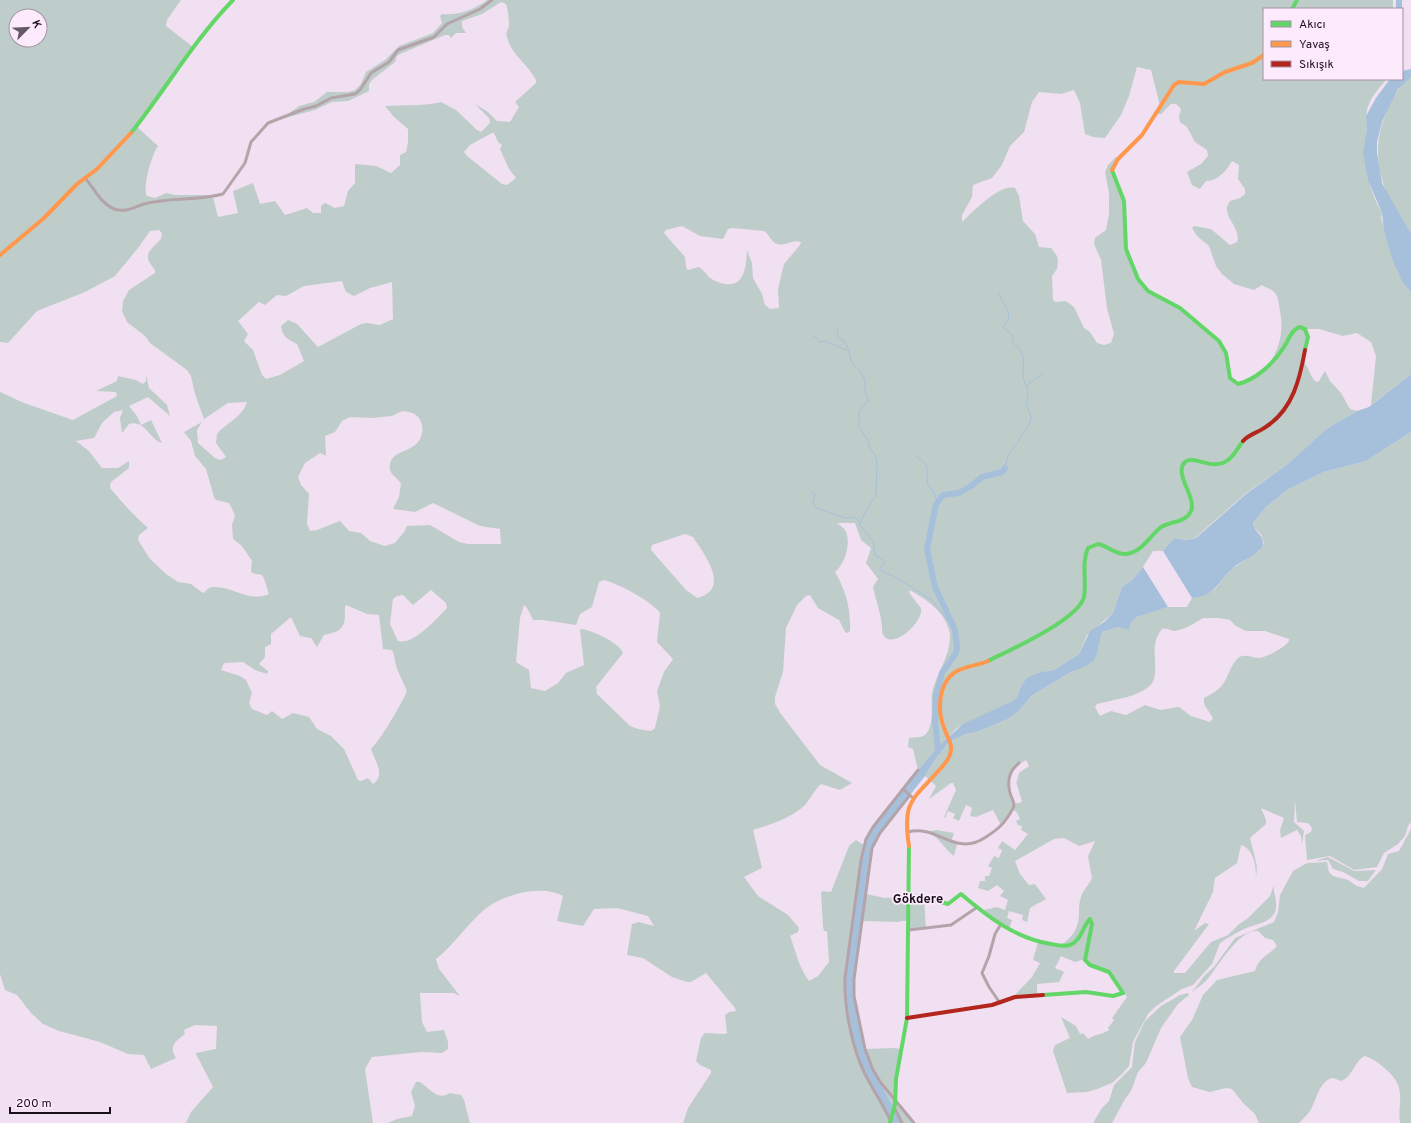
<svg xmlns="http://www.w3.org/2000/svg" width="1411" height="1123" font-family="Overpass,sans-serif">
<rect width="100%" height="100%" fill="#f0e0f1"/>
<path fill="#bfcdca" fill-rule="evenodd" d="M0,0H181L167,20L166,26L193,47L137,127L158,146C152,154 142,188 147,196L155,198L166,193L175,195H211L213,197L218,217L238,213L233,191L253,183L260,204L275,201L285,215L307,208L313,213H321V206L325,203L335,208L344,206L348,191L355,183V164L376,166L391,173L400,165V155L406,152L408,143V129L394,117L385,106C402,105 427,106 441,102L456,110L477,130L481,132L490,123L489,118L475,104L488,112L497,121L510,122L519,107L515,102L536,83V80C528,64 512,56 507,37C505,33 508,30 509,26C509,18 508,11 506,4L501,2L482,14L462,21V27L466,33H456L451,38L449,35H445L400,54L397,56L395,62L373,79L369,84V91L348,101L332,102L315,110L281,119L299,106L314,102L327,92H349L355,90L361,84L366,72L385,60L399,46L433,33L442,23L440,16L442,14C457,16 476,9 487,0H1393V9H1264V79H1387C1379,88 1372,95 1368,107C1365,115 1368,119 1367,127C1364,158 1366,185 1382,213L1381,218L1398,272L1411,292V374L1371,405L1376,356L1371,342L1357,333L1343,336L1319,329H1305L1307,334L1303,362C1310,367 1309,376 1316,382L1319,381L1325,371L1330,381L1341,393L1350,409L1357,411L1326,429L1289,463L1245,494L1195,538L1186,540L1174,538L1163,551H1153L1143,567L1132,580L1122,587L1113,613L1087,635L1079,654L1054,670L1046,671L1021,686L1017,697L1012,701L957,728L918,770L913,749L908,747L909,738C914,737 923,738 926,734C936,721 929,703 933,689C938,671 954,649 949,630C944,611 925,598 909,590L910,594L921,608C924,621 897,646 886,638C882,635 882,631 882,627C881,613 876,601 873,587L878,579L866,563L871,548L861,540L855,523H837C841,526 846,529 847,535C850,547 844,565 835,572C846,590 851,610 850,631L847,633L845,632L839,620L818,608L810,595L806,596L797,605L786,628L783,672L775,697V704L781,714L820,765L852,783L840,790L821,784C814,790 810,800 804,806C791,818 770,825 753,830L762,868L744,877L758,896L788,915L799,928L798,932L790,936C796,951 798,966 809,981L818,976L829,962L827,931H824L823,927L821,893L823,891L831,892L849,846L856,840L864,845L845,987L891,1123H683L688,1108L711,1073V1070L700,1065L696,1061L701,1038L705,1033L724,1034L727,1033L725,1015L729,1012L736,1011L735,1008L706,973L691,982H687L672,977L643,958L627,955L632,924L639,922L654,926L648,916L617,908L594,909L583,926L557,921L563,896C542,884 504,894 485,909C467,924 454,945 436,959L439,969L460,996L454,993H420L422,1022L427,1032L444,1030L448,1042V1049L442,1053L421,1052L372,1057L365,1069L373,1123H186L191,1112L213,1087L196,1054V1053L216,1049L217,1026L195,1025L184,1030L185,1034C174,1042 169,1047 176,1058L151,1069L144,1055L128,1054L100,1042L59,1031L43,1024L31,1013L17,995L5,990L0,974V392L24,403L73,420L117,396L116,392L96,391L117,381L118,376L136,380L143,384L146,381V375L149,388L167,405L170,416L148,397L129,406L137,416L141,425L151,420L162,443C150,440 145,419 129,424L122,433L120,418L123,410L114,412L102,423L94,438L76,441L89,451L102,468H118L129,461V468L111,482L110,488C122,502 133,515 148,528L139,535L138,540L150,559L166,574L178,582L191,584L203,593C207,591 208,587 213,587C234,586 248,603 269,594C267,589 265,579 262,575L252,573L251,570L252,561L242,546L233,539L232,525L235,515L229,503L216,500L214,497L206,469L195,456L191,441L184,432L202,422L197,430L198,443L215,458L221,460L226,457L216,443L217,434C227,422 242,418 247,402L228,403L204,419L195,394L191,376L187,370L150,343L145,336L127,322L122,311L123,301L129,290L155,273V270C141,254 150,251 161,239L162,233L159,230L150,231L138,248L115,276L85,292L37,311L8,343L0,342ZM16,16H40V40H16ZM1137,67L1151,70L1160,106L1155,114H1161L1171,104H1176L1181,109L1179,117L1180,122L1187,127L1195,142L1207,150L1208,156L1201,164L1187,172L1192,185L1200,189L1206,181C1218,181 1227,170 1232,161L1239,165L1238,179L1245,189V194L1240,198L1230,201C1219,216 1242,226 1237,242L1230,245L1211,229L1194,226L1192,228L1197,236L1209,246L1216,266L1222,274L1234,284L1254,290L1262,285C1266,288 1272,289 1275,293C1279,298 1279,306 1280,311C1287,343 1269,379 1235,383L1228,373L1223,345L1173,304L1144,287L1126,249L1122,192L1112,168L1118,159L1116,157L1108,165L1105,172L1109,193V214L1106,230L1095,238L1094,244L1101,260L1107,308L1114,334L1111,343L1104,345L1097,343L1090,332L1084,328L1074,307L1066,301L1056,302L1053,300L1052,276L1057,269L1058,261L1057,256L1051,248L1039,247L1035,234L1023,221L1019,196L1015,188C999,184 973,212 962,222V215L972,197L973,185L992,178L1002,165L1010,146L1024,132L1032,102L1039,92L1061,94L1074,90L1080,103L1085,134L1093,137L1105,138L1121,115L1129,96ZM492,133H494L498,142L502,145L500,149L509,169L516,178L507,185L502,184L467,156L464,152L470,145ZM682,226L700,236L723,239L728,229L733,228L764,231C769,234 770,240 775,243C784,248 792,239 801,242L800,245L784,264L778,289L779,308L770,309L765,305L762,294L753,278L752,263L747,250C746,262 747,287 725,284C721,283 714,281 710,278C706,274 704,270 699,267L688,270L686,267L685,257L664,233L666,230ZM342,281L346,292L354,296L370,288L392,282L393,319L380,325L367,323L361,324L318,347L297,324L288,320L281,326C282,337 289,340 297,344L304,361L280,375L266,379L262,375L253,350L244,341L248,334L238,321L259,302L265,305L277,295L286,296L304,286ZM402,411C409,412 414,412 419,418C422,423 423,427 422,433C418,454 393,448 390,464C388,475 397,476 401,484L399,497L393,509L415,512L433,503L480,526L500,529L501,544H468L459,542L430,525L407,526L404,532L395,543L385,546L370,541L361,533L349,531L340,521L317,530L310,531L307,524L309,494L301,485L298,477L305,463L320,453L326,456L325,436L335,432L342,421L350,417L372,418L392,416ZM685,534L693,537C704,554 732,589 697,598L686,590L651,550L652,545ZM604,580C617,583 653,602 660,613L657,642L673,659L664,672L657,691L660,706L655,728L651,731L638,729L630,726L597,694L596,687L623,653C620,643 590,629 580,629L584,665L566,673L558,683L545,691L531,688L529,670L516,662L520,618L524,605L527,608L533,620H543L576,625L580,614L592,607L599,582ZM431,590L446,603L447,608C437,618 413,646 398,641L390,624L393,599L397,596L403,595L413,605ZM346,605L367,614L379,615L383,649L391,650L393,652L397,669L407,691C404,700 377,746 371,748C373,759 387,774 373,784L368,778L361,781L358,780L344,749L331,736L317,729L309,717L293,713L282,719L272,711L267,715L252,709L249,703L252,693L246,680L240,676L221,670L224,663L243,662L255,670L267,674L268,671L259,664L265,657V647L271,644V634L291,617L300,636L311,638L317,647L324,635C337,632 345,631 345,614C345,610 344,609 346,605Z
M1411,77V234C1381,192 1365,152 1391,103C1396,93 1401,82 1411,77Z
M1411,432V822L1408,826L1405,836L1398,844L1384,853L1377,867L1354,870L1330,856L1307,860L1305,835L1311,832L1312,828L1308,823L1297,822L1295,801L1294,822L1304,831L1302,844L1301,836L1297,830L1281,838L1280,830L1284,818L1261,808L1266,820V824L1250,838L1257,866L1256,878C1256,866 1254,849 1241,845L1237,863L1215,878L1213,892L1194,931L1205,923L1209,924L1174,971V973H1185L1211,942L1228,935L1238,925L1248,918L1270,896L1274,885C1273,893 1277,899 1276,907C1276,922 1255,924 1244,929C1236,933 1227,938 1220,943L1212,964L1193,985L1182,989L1156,1006L1148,1014L1133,1042L1129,1066L1122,1074L1112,1083L1097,1089L1087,1092L1067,1093L1053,1051L1055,1045L1070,1038L1061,1017L1076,1026L1080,1034L1083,1033L1088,1039C1095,1034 1102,1035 1109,1030L1108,1028L1114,1020L1112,1018L1127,997L1111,974L1092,966L1085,959L1075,962L1061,956L1055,968L1064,972L1059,982L1037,984V995L1012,998L1032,977L1040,963L1033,960L1038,942L1059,946C1072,938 1079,929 1079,913C1079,907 1079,903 1081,897C1083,890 1089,885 1092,878L1088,856L1095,841L1079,846L1064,838L1054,839L1015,861L1020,874L1029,885L1035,884L1046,899L1030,908L1027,922L1022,920L1023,915L1009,911L1007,918L1012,920L1009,929L980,911L997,907L1005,910L1008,900L1000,896L1004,891L997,885L988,891L978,888L980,881H985V876H989L992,868L988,866L994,856L999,858L1002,850L998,848L1002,841L1015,850L1028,834L1021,830L1022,826L1018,825L1016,821L1020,819L1016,811L1012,810L1001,825L993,810L976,817L970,816L972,808L966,805L959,821L953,818L955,814L948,811L945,818L944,817L956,790L953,783H951L929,799L936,786L925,776L934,761L948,743L965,734L977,732L1008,719L1019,711L1031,696L1071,672L1094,661L1097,654L1102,632L1118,627L1130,628L1132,621L1137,617L1168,607H1187L1192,598L1206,594L1215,589L1231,569L1259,551L1264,543L1261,534L1254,528L1253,523L1266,507L1287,490L1324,472L1366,461ZM1203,618H1219L1230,620L1236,626L1246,631H1265L1289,639V641C1284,648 1266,658 1258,658C1251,657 1246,654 1239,657C1223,674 1232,685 1204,698V704L1213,718L1210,722L1191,716L1179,707L1160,710L1145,705L1126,715L1111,711L1100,716L1095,707L1097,704C1111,700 1149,696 1154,679C1156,673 1155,664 1155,658C1154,646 1155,638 1162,629C1168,627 1170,631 1175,631C1186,629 1193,624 1203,618ZM1026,760L1029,766L1019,773L1017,781H1016L1022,802L1014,804C1009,784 1005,771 1026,760Z
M1411,829V1123H1400C1398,1112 1402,1099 1399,1088C1396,1075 1377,1060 1365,1056C1354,1061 1353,1077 1341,1081L1333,1078C1319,1080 1316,1102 1310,1111C1307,1115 1303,1119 1299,1123H1259L1255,1114L1243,1103L1232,1089L1226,1088L1210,1092L1192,1087L1188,1078L1180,1037L1192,1020L1203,995L1217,980L1255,971C1259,957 1268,956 1277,946L1273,940L1265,938L1258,931C1240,928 1217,968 1207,980C1203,984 1197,988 1192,992L1205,975L1214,967L1235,938L1274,922L1278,912L1280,895L1293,871L1307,863L1327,862L1329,872L1333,876L1348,880L1357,886L1364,888L1382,869L1388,854L1399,851Z
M936,830L954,833L951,842L957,844L954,856C944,849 938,835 926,832Z
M1328,857L1354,871L1376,870L1368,881H1359L1343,872L1333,869L1328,860L1315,861Z
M866,894L885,898L909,896L924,897L926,929L909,930V921H900L899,922L862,921Z
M1188,993L1189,995L1178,1004L1161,1028L1146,1063L1138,1072L1131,1091L1125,1099L1112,1123H1093L1102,1108L1109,1101L1114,1085L1132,1067L1135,1042L1145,1021L1161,1006L1180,995Z
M894,1048L901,1049L895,1099L914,1123H902L873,1070L865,1049Z
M416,1082H420C431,1089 437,1101 450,1093L461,1095L464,1100L470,1123H388L397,1119L412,1116L415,1106L411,1092Z"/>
<path fill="#a6c0db" d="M1411,69V77L1398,89L1382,122L1377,142V153L1382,183L1411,234V292L1402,281L1393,261L1384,231L1382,213L1368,180L1363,153L1367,129L1366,116L1376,98L1390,79H1402V71Z
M1411,374V432L1366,461L1324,472L1287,490L1266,507L1253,523C1253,532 1264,534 1263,544C1263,552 1242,561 1235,566C1219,579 1216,597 1192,598L1163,551L1174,538L1186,540L1196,538L1246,494L1289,463L1326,429L1357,411L1369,407Z
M1143,567L1168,607L1137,617L1132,621L1129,630L1118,627L1102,632L1097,654L1094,661L1082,668L1071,672L1031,696L1019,711L1008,719L977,732L965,734L948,743L934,761L925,776L880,833L874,843L853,987L862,1036L873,1070L902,1123H891L865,1075L853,1038L845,987L863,851L869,833L918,770L941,744L963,724L1012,701L1017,697L1021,686L1028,677L1041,672L1054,670L1079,654L1090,631L1104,622L1113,613L1122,587L1132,580Z"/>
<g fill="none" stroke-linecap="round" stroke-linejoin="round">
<path stroke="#a6c0db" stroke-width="1" d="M998,293L1008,311L1009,319L1003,327C1008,333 1015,333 1013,343C1032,356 1017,373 1027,388
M838,330L837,337L843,340L847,346L852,363L861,372L865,380V391L868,401L859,411V426L868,441L869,446L876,457L877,463L876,495L865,512L860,525L873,541L875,555L884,561V564L880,568L881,571L892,575L932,600L955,630
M813,337H816L819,342L825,341L846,350
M915,456C934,467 924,468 928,485L934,493L937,502
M1005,468L1009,453L1018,443L1021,436L1030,423L1031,416L1026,404L1028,396L1027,385L1042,374
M811,491L815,494L813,503L816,508L845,518L853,517L860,522"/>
<path stroke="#a6c0db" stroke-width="6" d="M1399,9V0
M938,751L935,720L936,696L942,673L956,653L957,648L955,630L935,587L927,549L936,504L943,495L959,493L971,486L982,477L1002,472L1005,468"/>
<path stroke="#b4a4aa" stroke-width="3" d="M85,178C95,189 100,203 114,209C126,213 134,207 144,204C170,197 197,201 223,194L245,163L251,142L268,123L304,109L316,106L331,98L355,94L360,90L371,73L389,62L398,50L434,37L447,24L480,9L492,0
M903,789L913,798
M910,795L880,833L872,848L854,979V996L865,1049L873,1070L881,1083L914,1123
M908,832C938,824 955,858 986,837C994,832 1002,826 1007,818C1009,815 1013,810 1014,805C1014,801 1011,797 1010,793C1007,782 1009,771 1019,763
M909,930L951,925L976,908
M1000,1003L989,987L982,973L989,956L995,934L1001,924
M894,1107L902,1123
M890,1120C883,1104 873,1090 865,1074C852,1048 844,1007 845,978L861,860L866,839L873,827L918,770"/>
<path stroke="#63d668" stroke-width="4" d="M1292,9L1297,0
M131,133C166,89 194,40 233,0
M1112,170L1124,201L1126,249L1138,279L1148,291L1180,308L1219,341L1226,353L1230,378L1238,384C1257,379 1274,363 1284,347C1289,339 1291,331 1299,327L1305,329L1308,337L1305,350
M988,661C1010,650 1078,620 1084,597C1087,580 1081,564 1088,548L1098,544C1108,546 1116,555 1126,554C1142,552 1149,537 1160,528C1169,521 1186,523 1191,511C1197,498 1173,473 1185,462C1194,454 1212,472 1228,460C1234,456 1239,446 1243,441
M909,896L924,897L948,904L961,894C988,917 1015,938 1051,944C1057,945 1064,947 1070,945C1082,940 1082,927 1090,919L1092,924L1085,960L1090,965L1109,972L1123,993L1113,996L1086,992L1043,995
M890,1123L895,1104L896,1079L907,1018L909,846"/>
<path stroke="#ff974d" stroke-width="4" d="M1112,170L1118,159L1142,135L1174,85L1179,82L1204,84L1225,72L1252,63L1264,55
M0,255L44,218L77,184L97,169L131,133
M909,846C902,800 913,800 940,769C945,764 950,758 951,750C952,743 947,737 945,730C938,715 938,694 947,680C956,666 975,667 988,661"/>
<path stroke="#b3261e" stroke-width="4" d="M1243,441C1249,434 1260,432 1267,426C1293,409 1300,378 1305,350
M907,1018L992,1005L1015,997L1043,995"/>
</g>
<g text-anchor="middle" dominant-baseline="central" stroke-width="3.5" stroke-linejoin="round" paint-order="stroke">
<g font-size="13" font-weight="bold" fill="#1a101a" stroke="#fdebfd">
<text x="918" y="900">Gökdere</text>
</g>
</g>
<rect x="1263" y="8" width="140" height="72" fill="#fdebfd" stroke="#a293a2"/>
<rect x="1271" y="21" width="20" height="6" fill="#63d668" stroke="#a293a2"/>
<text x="1299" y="28" font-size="12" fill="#1a101a">Akıcı</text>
<rect x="1271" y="41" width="20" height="6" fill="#ff974d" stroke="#a293a2"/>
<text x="1299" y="48" font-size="12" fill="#1a101a">Yavaş</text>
<rect x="1271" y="61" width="20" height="6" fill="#b3261e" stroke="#a293a2"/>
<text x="1299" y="68" font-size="12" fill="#1a101a">Sıkışık</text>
<g transform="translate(28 28) rotate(66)"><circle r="19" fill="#fdebfd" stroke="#a293a2"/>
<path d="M0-3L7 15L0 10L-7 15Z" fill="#655965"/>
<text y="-6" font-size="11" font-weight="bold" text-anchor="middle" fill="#1a101a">K</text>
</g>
<path d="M10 1107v6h100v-6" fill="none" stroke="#1a101a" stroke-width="2"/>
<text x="16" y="1107" font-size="12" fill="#1a101a" stroke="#fdebfd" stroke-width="3" paint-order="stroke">200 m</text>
</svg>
